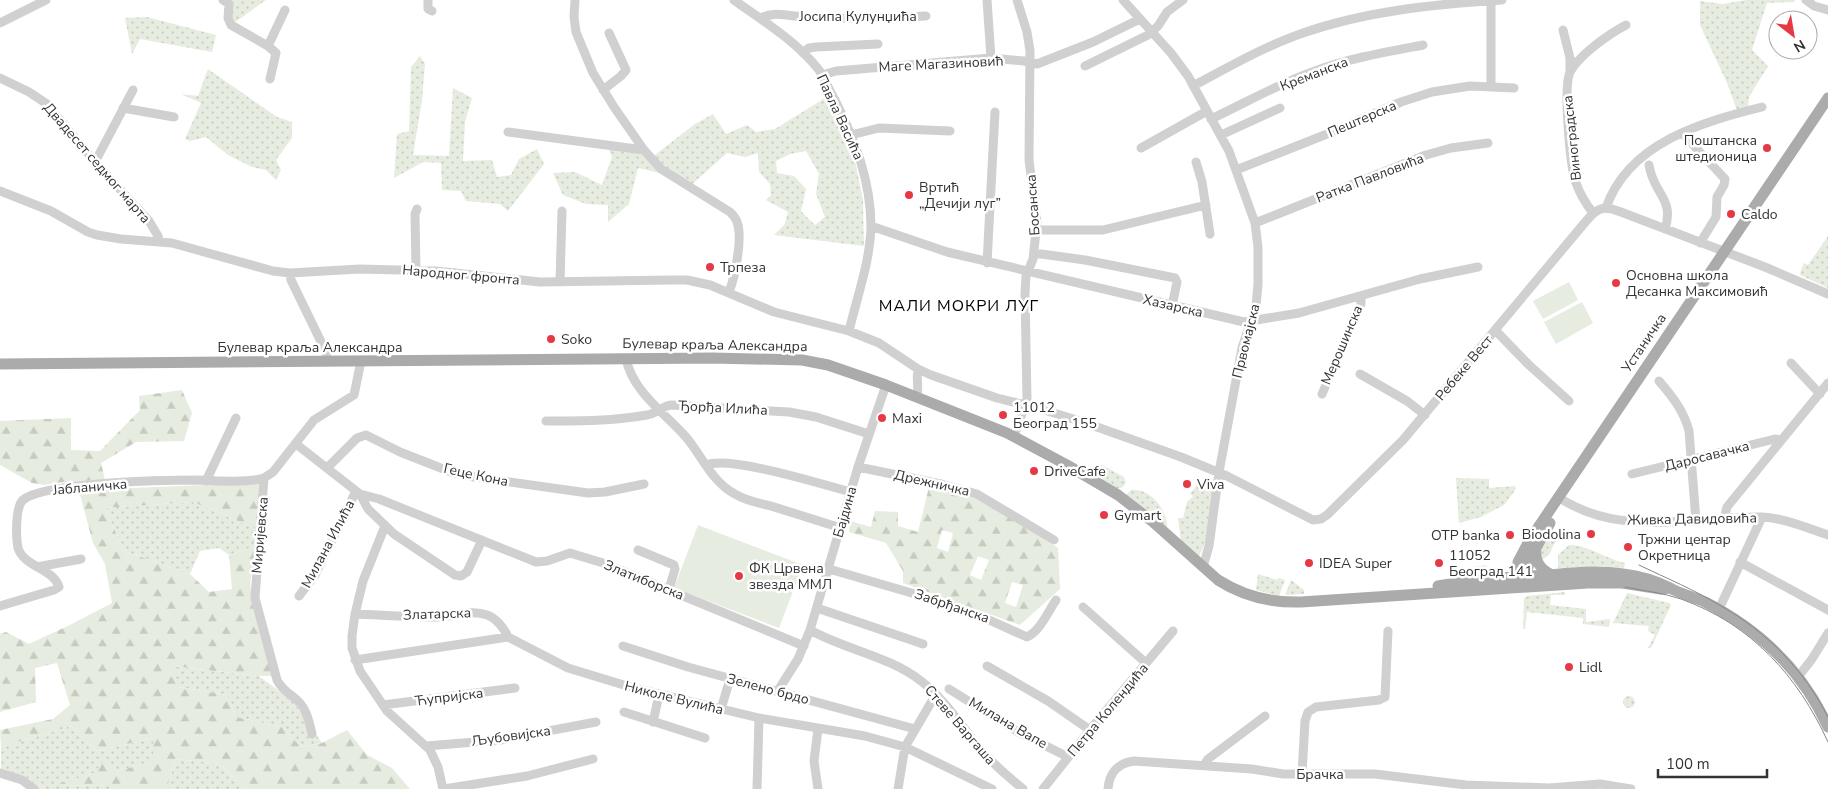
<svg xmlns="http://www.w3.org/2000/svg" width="1828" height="789" font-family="'Nunito Sans',sans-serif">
<defs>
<pattern id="grass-dots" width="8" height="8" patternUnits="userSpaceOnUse" patternTransform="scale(1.25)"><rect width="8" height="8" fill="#e6ecdf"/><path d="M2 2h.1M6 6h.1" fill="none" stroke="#c6cbc0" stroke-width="1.8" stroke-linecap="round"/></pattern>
<pattern id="forest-firs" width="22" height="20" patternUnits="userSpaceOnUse" patternTransform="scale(1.25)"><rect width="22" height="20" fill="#e6ecdf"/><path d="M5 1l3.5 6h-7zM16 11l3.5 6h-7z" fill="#c6cbc0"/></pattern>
</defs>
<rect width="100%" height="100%" fill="#fff"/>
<path fill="url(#grass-dots)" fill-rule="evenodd" d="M221,0H266L231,25L230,7Z
M1746,0H1796L1793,2L1767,3L1752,50L1768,66L1749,97L1748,111L1738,113L1727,83L1700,25V1L1723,4Z
M147,17L216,35L212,52L140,39L132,54L125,18Z
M420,56L425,64L422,100L413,155L449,156L453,88L472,98L465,122L463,161L492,160L497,177L511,175L519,159L537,149L544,164L508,211L500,204L466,201L461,191L442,190L441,163L423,162L394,178L397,134L409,131L411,67Z
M208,69L277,117L292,122V138L276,160L281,170L276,180L266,170L252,167L228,155L206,137L190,141L185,139L201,103L181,94L198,96Z
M825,98L831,99L853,151L863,200L864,246L774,235L785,224L788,212L766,200L771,195L770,184L759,172L758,153L745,157L727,153L689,187L669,175L638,168L629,204L608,222V205L586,204L563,195L553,173L575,172L602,185L612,157L607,145L644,150L651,158L695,124L713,114L726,134L747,125L756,132L775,129ZM806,151L819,174L816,194L825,217L815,225L801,211L806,189L794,176L777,173L776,161L790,154Z
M1828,236V288L1800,275L1801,270L1804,263L1808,265Z
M1100,464L1124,477L1126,482L1123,487L1117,489L1093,474L1098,465Z
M1456,478L1489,479V488L1515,486L1516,489L1504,505L1481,517L1459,523Z
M1201,480L1213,483L1214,486L1205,544L1199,556L1181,542L1178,518H1183L1187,502L1193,496L1190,494Z
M1131,490C1150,488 1167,509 1167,527L1126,495Z
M193,502L257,529L256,546L229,555L219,548L200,551L190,574L124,551L105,508Z
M1551,533L1561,536L1554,544L1549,555L1541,560L1540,552Z
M1569,545C1585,544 1607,559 1625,563L1624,568L1602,566L1558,568V555Z
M1486,565L1487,571L1462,576L1461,569Z
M1258,574L1277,580L1279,578L1285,580L1279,596L1256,590Z
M1291,580L1304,590V594L1285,595Z
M1565,592V595H1551L1550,605L1586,609V622L1610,619L1609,627L1583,624V618L1527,612L1525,629H1523L1524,598L1528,596Z
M1627,593L1669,603L1671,605L1651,648H1648L1655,635L1648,631L1649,626L1613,623Z
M171,666L259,676L294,702L322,743L301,747L282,727L236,717L227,695L178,687Z
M1623 702a6 6 0 1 1 12 0a6 6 0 1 1-12 0Z
M71,726L97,751L153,738V762L116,771L94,773L55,786L113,785L114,789H39C28,776 17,773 1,771V747Z
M176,759L220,764L245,789H170L167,787Z"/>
<path fill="url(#forest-firs)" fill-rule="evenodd" d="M182,390L192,413L184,441L136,442L101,463L105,480L63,482L44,485L32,483L0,465V421L71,418V450L100,451L140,410L139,396Z
M259,483L257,529L193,502L105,508L124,551L190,574L209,592L232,589L229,555L256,546L250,583L253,602L272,676H259L172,666L178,687L227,695L236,717L282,727L301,747L322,743L347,730L367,755L392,768L410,789H245L220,764L176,759L167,787L170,789H114L113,785L52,786L94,773L104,760L116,771L153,762V738L97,751L71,726L1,747L0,730L53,719L70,705L57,663L35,668L36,702L0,712V634L6,632L29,644L72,624L112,603L105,564L93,543L79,491L131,488Z
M929,487L979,498L1058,548L1060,589L1020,625L903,583V571L886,543L849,532L850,521L871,527L875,511L898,512V526L918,532ZM942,530L953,533L948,552L937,548ZM978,556L989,560L981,580L970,575ZM1012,582L1023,585L1016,607L1005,603Z"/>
<path fill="#e6ecdf" d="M1569,282L1578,300L1543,319L1533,301Z
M1582,302L1593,323L1556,344L1544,322Z
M698,525L803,565L779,628L674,588Z"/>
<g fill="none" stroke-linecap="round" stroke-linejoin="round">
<path stroke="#d0d0d0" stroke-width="9" d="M223,0L229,4L228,18L231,25L268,46L276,53L270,79
M428,0V9L432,11
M575,0L574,17L576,32L593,73L614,107L644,150L661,169L730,212C733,215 736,218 737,222C743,237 735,277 729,292
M734,0C763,21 796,41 819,70C825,79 829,90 835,100C855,140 871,181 871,227C870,262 857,297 849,331
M987,0L991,58
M1123,0L1171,53L1188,76L1229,151L1255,223L1258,247V284L1256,306L1242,348L1219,472L1209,546L1203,567
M1806,0L1814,6L1828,10
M761,18C771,12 783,15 795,16C838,20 882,18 926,16
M0,23L46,0
M1563,30L1570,58V72
M268,46L285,10
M803,53L809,48L816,47L878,44
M1085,66L1148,35L1158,26L1167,12L1183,0
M822,75L836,71L991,58L1024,61L1037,64L1093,42L1140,19
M0,78L29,92L47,104L95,162L149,221L158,236L159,241
M1193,86C1229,67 1265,46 1303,33C1366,11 1436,4 1502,0
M1491,87V1
M603,90L621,76L626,70L609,33
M123,108L174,117
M1211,119C1245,103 1280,83 1315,71C1350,58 1386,52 1423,45
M508,132L644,150
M1682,133L1725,179L1724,185L1717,197L1716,217L1700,243
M851,135L879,128L950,131
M1221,135L1280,108
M1141,148L1207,111
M95,162L133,90
M1196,162L1202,182L1210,234
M1649,165C1653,194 1675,198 1665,229
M1236,170L1327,134L1401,102L1432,92L1470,86L1514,88
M0,191L51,211L88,232L97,235L121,239L172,243L273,271L290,273L360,269L436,271L540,282L671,280H687L710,285L774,312L849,331L879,343L918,369L931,375L997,398L1041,409L1083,422L1181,457L1227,476L1313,520L1321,519L1327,515L1403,440L1587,220C1599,206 1605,206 1621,212L1765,267L1828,294
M1606,208C1628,143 1702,122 1762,107
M1593,213C1586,204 1580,194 1576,183C1570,166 1563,88 1570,72C1579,55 1609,34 1626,25
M1255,223L1426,155L1451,148L1488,143
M871,226L947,252L1244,322L1299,313L1420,279L1478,267
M1037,230H1103L1206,205
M1034,253L1085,260L1175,278L1177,282L1172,306
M987,263L995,112
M416,270L415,214L417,209
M290,273L291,280L326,352L328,361
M560,282L562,211
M1495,330L1529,365L1569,401
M626,359C633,392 665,413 686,437C702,456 712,482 735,494C746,501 759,503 771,506C794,513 818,521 841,528
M1791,363L1820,394
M1360,374L1407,401L1425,415
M1659,381C1672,396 1684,411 1689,431L1696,521
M1322,394L1361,304V297
M917,397C919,387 916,379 918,369
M546,421C580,421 614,421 647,415C656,414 662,406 671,405L789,412L816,417L869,434
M1014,436L1027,400L1025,293L1026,276L1033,259L1037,222L1029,160L1030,51L1027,32L1017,0
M296,444L360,494L368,509L394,534L455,575L461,576L467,572L482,540
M707,465C729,455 824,485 851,492
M858,467L941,484L977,494L1054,540
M327,468L357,438L366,435L400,452L451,472L474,477L588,493L605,492L644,484
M1632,474L1775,439L1781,440
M206,481L236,418
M360,494L379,499L536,562L547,561L570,553L603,563L804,646
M1558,497C1622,539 1691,516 1762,517C1784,518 1807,528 1828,535
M1724,519L1727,507L1828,383
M385,526L363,581L355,614L352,636V648L360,671L387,711L430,750L438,767L443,789
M638,550L674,565L675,569L669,589
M1740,562L1828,610
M37,567L81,559
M829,569L922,596L976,614L1027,637C1040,631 1048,612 1056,600
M299,596L315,575L356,491
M0,606L54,590L59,587C53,568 24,567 18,548C16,538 15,507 23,500C43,482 169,480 200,480C216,481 250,483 264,478
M1083,607L1146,663
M817,608L923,644
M1719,609L1762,517
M355,614C382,615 410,617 437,617C453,617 471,609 487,615C496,618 504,628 508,637
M810,630C846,650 889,656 921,681C947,701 963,729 984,753C996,767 1010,778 1023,789
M623,646L688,667L915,729
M355,660L508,637L568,668L627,686L759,718L865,736L905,747L992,789
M987,666L1048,701L1090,730
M1798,677L1812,659L1828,633
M949,689L1018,732L1068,757
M777,692L798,659L810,630L858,467L886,385
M383,705L515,688
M721,709L730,679
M624,712L705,738
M653,722L659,695
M818,729L814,761L818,789
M312,734C309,722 307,709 297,700C289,693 282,690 277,680L255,598L264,478L273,472L314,420L354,395L361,361
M426,746L500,740L596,722
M1204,765L1208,759L1265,716
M0,773L22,780L34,789
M1302,774L1305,721L1308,712L1316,707L1379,700L1385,697L1388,631
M444,789L527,776L593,759
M757,789L759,718
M898,789L905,747L936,694
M1043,789L1090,730L1173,631
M1108,789C1109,773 1118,763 1134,761L1252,769L1283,774H1375L1466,785L1549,788L1600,784L1631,789"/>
<path stroke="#ababab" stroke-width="11" d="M0,364L713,358L802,360L828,365L886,385L1007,433L1067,465L1118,495L1153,522L1218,580C1243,596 1272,603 1301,602L1588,583H1622L1661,589L1669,588
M1536,547C1534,561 1540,569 1552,575
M1522,585L1532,555L1550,523
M1438,586C1474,579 1511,577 1548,575C1573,573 1598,570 1623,574C1641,576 1654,580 1670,588C1681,594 1694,597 1705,602C1760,630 1803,672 1828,727
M1518,587V562L1529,541L1828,98"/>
<path stroke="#888" stroke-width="1" d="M1639,565C1666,578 1695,590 1721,606C1767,632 1804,670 1828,717
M1625,587C1644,591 1664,593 1681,599C1751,624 1798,676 1828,742"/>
</g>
<g fill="#e63946" stroke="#fff" stroke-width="2">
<circle cx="1767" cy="148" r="5"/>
<circle cx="909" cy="195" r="5"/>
<circle cx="1731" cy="214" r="5"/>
<circle cx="710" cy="267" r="5"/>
<circle cx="1616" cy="283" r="5"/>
<circle cx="551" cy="339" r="5"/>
<circle cx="1003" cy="415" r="5"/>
<circle cx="882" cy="418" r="5"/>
<circle cx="1034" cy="471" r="5"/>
<circle cx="1187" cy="484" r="5"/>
<circle cx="1104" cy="515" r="5"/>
<circle cx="1591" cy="534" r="5"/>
<circle cx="1510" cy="535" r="5"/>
<circle cx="1628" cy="547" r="5"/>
<circle cx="1309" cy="563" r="5"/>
<circle cx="1439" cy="563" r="5"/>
<circle cx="739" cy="576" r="5"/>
<circle cx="1569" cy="667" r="5"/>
</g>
<g text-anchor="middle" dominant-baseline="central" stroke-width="5" stroke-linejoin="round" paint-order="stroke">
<g font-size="14" fill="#333" stroke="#fff">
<text x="858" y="16">Јосипа Кулунџића</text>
<text transform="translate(941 64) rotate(-3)">Маге Магазиновић</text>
<text transform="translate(1314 74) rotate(-21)">Креманска</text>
<text transform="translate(840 117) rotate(65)">Павла Васића</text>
<text transform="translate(1362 119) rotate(-23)">Пештерска</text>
<text transform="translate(1572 138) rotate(-96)">Виноградска</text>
<text transform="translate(97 163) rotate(49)">Двадесет седмог марта</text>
<text transform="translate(1370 178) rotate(-21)">Ратка Павловића</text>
<text transform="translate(1033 205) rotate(-94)">Босанска</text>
<text transform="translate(461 275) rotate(5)">Народног фронта</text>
<text transform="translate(1173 306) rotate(13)">Хазарска</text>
<text transform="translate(1246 341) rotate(-76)">Првомајска</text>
<text transform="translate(1644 343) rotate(-56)">Устаничка</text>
<text transform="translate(715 345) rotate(1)">Булевар краља Александра</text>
<text transform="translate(1342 345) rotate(-67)">Мерошинска</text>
<text x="310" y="347">Булевар краља Александра</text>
<text transform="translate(1464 368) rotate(-50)">Ребеке Вест</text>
<text transform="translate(723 408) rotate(3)">Ђорђа Илића</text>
<text transform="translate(1707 456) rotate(-14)">Даросавачка</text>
<text transform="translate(476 475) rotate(12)">Геце Кона</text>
<text transform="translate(932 483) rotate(13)">Дрежничка</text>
<text transform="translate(90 487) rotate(-5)">Јабланичка</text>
<text transform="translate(845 512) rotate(-74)">Бајдина</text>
<text transform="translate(1692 519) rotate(-1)">Живка Давидовића</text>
<text transform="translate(260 535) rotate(-85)">Миријевска</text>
<text transform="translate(328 544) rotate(-62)">Милана Илића</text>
<text transform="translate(644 580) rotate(22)">Златиборска</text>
<text transform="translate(952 606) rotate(19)">Забрђанска</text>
<text transform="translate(437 614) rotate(-2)">Златарска</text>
<text transform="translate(768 689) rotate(15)">Зелено брдо</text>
<text transform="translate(449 697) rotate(-7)">Ћупријска</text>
<text transform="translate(674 698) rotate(14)">Николе Вулића</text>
<text transform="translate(1108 710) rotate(-50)">Петра Колендића</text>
<text transform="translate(1008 723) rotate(30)">Милана Вапе</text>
<text transform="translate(960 725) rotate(49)">Стеве Варгаша</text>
<text transform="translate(511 736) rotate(-8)">Љубовијска</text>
<text x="1320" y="774">Брачка</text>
</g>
<g font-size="14" fill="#333" stroke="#fff" text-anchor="start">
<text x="1757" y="140" text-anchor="end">Поштанска<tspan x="1757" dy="16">штедионица</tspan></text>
<text x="919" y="187">Вртић<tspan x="919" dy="16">„Дечији луг”</tspan></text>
<text x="1741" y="214">Caldo</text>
<text x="720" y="267">Трпеза</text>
<text x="1626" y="275">Основна школа<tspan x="1626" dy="16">Десанка Максимовић</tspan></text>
<text x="561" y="339">Soko</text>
<text x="1013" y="407">11012<tspan x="1013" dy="16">Београд 155</tspan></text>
<text x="892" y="418">Maxi</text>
<text x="1044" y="471">DriveCafe</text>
<text x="1197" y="484">Viva</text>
<text x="1114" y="515">Gymart</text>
<text x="1581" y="534" text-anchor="end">Biodolina</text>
<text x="1500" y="535" text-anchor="end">OTP banka</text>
<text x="1638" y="539">Тржни центар<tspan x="1638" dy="16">Окретница</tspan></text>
<text x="1449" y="555">11052<tspan x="1449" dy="16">Београд 141</tspan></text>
<text x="1319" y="563">IDEA Super</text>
<text x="749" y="568">ФК Црвена<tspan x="749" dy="16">звезда ММЛ</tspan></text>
<text x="1579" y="667">Lidl</text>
</g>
<g font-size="16" letter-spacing="1" fill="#000" stroke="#fff">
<text x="959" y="306">МАЛИ МОКРИ ЛУГ</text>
</g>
</g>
<g transform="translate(1793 35) rotate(149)"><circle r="24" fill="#ffffff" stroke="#adadad"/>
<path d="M0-4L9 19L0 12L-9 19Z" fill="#e63946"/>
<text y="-8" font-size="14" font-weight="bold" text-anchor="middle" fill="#333333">N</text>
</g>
<path d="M1658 769v8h109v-8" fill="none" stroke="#333333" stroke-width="2.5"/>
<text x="1666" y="769" font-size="15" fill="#333333" stroke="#ffffff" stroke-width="4" paint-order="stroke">100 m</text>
</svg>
